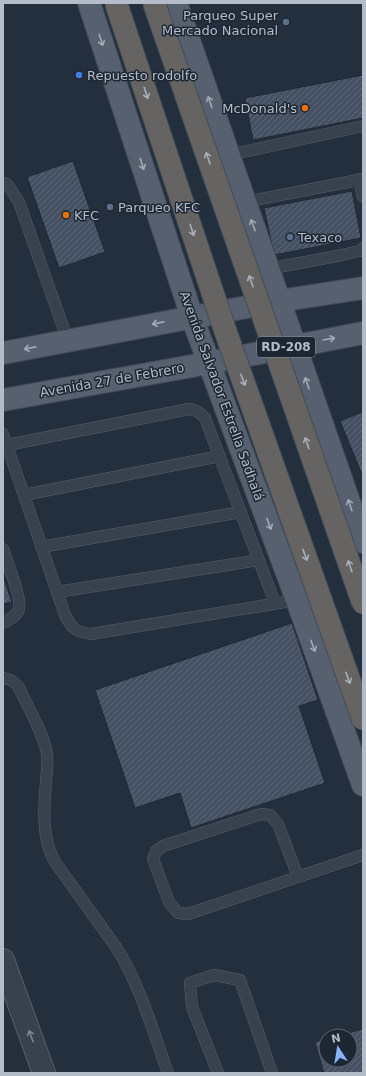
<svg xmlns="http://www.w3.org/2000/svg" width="366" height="1076" font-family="'DejaVu Sans',sans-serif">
<defs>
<pattern id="building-hatch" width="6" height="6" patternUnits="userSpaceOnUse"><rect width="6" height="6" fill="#455162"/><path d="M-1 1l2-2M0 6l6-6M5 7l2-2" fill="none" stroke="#5d6877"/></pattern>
</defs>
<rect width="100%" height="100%" fill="#242f3e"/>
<path fill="url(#building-hatch)" stroke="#1f2835" d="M363,75V118L253,140L245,98Z
M73,161L105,252L59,268L27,177Z
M352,191L361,238L274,255L264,208Z
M363,412V477L340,421Z
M3,576L12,602L3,604Z
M292,623L318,700L299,706L325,783L191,828L180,793L135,808L95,690Z
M363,1029V1073H324L315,1042L326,1039V1060H350V1036H337Z"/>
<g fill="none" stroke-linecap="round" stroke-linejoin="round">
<g stroke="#565f6c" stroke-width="12">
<path id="service" d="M229,155L363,126
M359,179L363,197
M3,183L7,184L19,202L68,341
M245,202L363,179
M268,269L342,255L359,251L363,248
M3,434L65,615C72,629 76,632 91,634L297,600
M7,445L189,409C196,410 200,412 205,418L275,603
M24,495L220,456
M41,547L241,512
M3,549C7,561 22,599 19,609C17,616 9,620 3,623
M57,592L259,560
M3,678L11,680L18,686C27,705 44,734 47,754C48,764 47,772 46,781C44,808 41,838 55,862L116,947C140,985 153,1031 168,1073
M298,877L278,824L270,815L261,814L163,846L156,851L153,859L169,902L178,913L188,914L363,855
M218,1073L192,1007L190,983L214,975L240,980L272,1073"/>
</g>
<g stroke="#565f6c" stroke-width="24">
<path id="minor" d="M3,960L44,1073"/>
</g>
<g stroke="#414a57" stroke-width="24">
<path id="primary" d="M89,3L192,317L297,600L363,785
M176,3L363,542
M3,353L279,301L363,288
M3,400L192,366L363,333"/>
</g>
<use href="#service" stroke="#38414e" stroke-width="11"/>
<use href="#minor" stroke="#38414e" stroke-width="22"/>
<use href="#primary" stroke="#56606e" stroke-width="22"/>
<g stroke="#434c59" stroke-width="24" stroke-linecap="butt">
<path id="trunk-bridge" d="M116,3L225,330L363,719
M154,3L363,603"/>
</g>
<use href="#trunk-bridge" stroke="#656462" stroke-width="22"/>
</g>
<defs><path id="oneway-shaft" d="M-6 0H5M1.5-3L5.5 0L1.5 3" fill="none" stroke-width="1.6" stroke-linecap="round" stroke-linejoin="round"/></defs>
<g stroke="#a1aab7">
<use href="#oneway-shaft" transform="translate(101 40) rotate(72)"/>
<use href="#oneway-shaft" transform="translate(210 102) rotate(-109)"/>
<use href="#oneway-shaft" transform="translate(142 164) rotate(72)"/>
<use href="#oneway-shaft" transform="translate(253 225) rotate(-110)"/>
<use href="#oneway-shaft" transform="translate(158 323) rotate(169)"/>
<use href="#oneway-shaft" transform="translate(329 339) rotate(-10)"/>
<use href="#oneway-shaft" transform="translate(30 348) rotate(169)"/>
<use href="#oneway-shaft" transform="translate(307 383) rotate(-109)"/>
<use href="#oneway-shaft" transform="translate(350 505) rotate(-109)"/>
<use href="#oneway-shaft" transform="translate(269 524) rotate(70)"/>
<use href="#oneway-shaft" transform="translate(313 646) rotate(70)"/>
</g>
<g stroke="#a8afba">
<use href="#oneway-shaft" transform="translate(146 93) rotate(72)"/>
<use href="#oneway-shaft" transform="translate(208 158) rotate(-109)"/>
<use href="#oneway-shaft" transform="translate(192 230) rotate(72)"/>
<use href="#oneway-shaft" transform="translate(251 281) rotate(-109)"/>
<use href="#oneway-shaft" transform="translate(243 380) rotate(70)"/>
<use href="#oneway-shaft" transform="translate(307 443) rotate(-109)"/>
<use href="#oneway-shaft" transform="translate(305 555) rotate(70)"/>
<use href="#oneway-shaft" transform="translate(350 566) rotate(-109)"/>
<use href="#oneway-shaft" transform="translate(348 678) rotate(70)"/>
</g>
<use stroke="#7c8592" href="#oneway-shaft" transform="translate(31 1036) rotate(-110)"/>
<g fill="#5c6f8a" stroke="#1d2633" stroke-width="1.5">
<circle cx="286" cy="22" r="4"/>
<circle cx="110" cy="207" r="4"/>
<circle cx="290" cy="237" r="4"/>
</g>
<circle fill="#3f7fe0" stroke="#1d2633" stroke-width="1.5" cx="79" cy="75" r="4"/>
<g fill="#e8710a" stroke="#1d2633" stroke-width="1.5">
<circle cx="305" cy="108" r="4"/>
<circle cx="66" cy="215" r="4"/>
</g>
<g text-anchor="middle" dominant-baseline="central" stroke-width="3" stroke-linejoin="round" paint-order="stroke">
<rect fill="#1d2633" stroke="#878f9c" stroke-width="1" x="257" y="337" width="58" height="20" rx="3"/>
<g font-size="12" font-weight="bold" fill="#b4bcc9">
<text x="286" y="347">RD-208</text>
</g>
<g font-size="13" fill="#b4bcc9" stroke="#1d2633" text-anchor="start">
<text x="278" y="15" text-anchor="end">Parqueo Super<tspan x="278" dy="15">Mercado Nacional</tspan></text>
<text x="87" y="75">Repuesto rodolfo</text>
<text x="297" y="108" text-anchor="end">McDonald's</text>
<text x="118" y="207">Parqueo KFC</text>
<text x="74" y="215">KFC</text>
<text x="298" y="237">Texaco</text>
</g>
<g font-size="13" fill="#b4bcc9" stroke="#1d2633">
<text transform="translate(112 380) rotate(-10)">Avenida 27 de Febrero</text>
<text transform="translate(222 396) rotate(70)">Avenida Salvador Estrella Sadhalá</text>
</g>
</g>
<rect width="366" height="1076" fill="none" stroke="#b4bcc9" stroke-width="8"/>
<g transform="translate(338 1048) rotate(348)"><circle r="19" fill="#1d2633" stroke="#59626f"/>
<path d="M0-3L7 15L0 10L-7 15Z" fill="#8ab4f8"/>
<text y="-6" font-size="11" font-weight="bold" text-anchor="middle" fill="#b4bcc9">N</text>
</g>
</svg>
